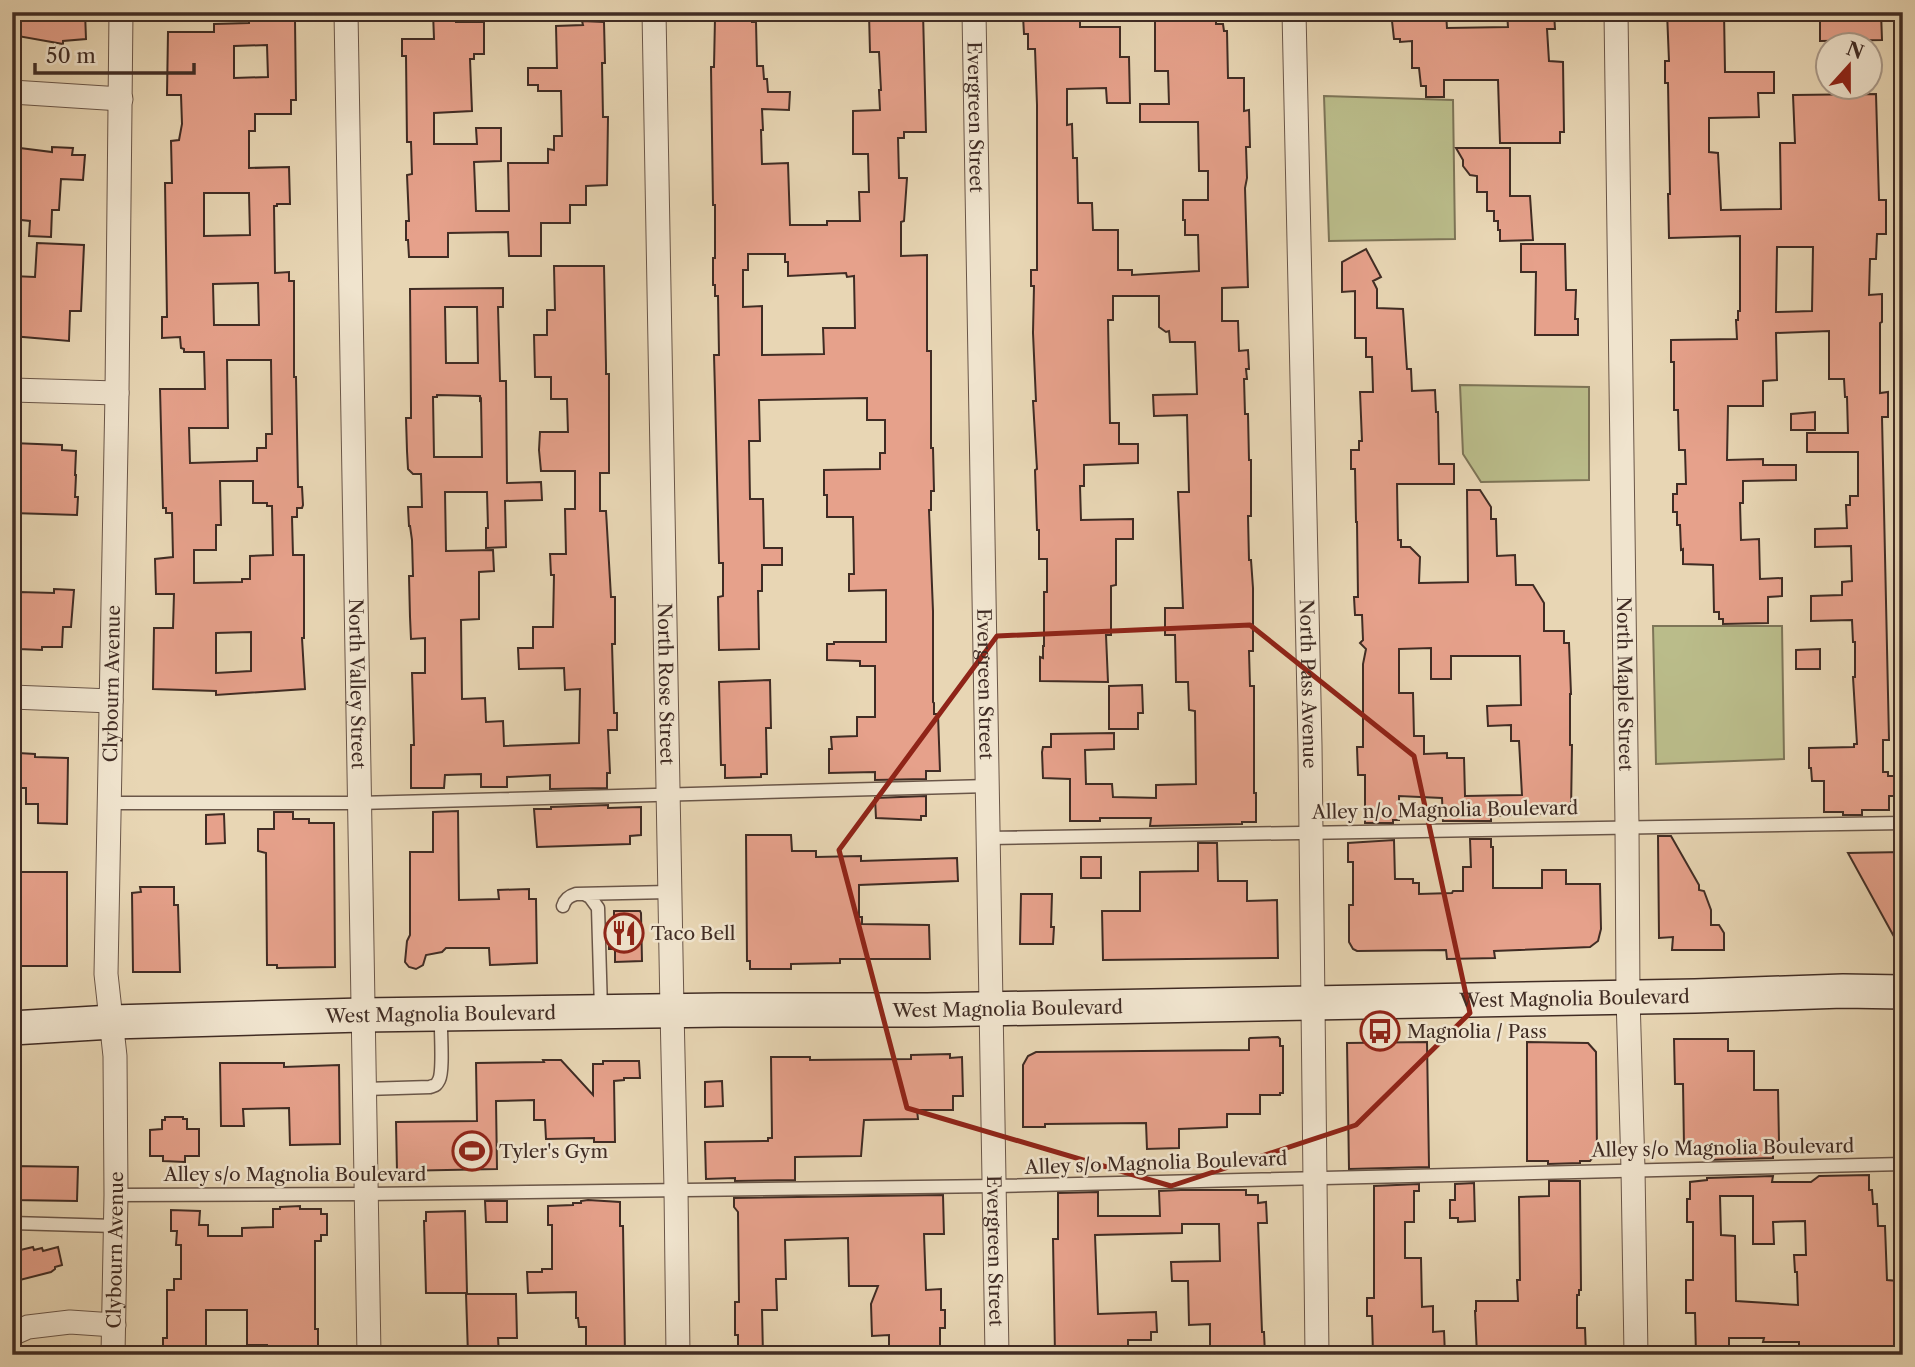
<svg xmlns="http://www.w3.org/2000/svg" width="1915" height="1367" font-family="'Libre Caslon Text',serif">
<rect width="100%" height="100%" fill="#e8d6b4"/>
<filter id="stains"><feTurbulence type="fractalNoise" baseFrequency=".00286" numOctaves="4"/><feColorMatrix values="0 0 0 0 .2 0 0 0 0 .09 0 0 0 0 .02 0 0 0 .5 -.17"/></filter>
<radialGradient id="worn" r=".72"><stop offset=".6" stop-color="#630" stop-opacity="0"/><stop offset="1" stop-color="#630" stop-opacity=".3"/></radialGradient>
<path fill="#babc8a" stroke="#7d7457" stroke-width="2" d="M1324,96L1453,100L1455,239L1329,241Z
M1460,385L1589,387V480L1481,482L1463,454Z
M1653,626H1782L1784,759L1656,764Z"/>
<path fill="#e6a18b" stroke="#402c24" stroke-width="2" fill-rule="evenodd" d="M12,12L46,16V12H85L86,39L63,41V44L12,35Z
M433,12H456V22H484V54H474V59H470L472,111L434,113V144H477L476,128H501V161L474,162L476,211H509L508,163H548V149L554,150V136H562L561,91H538V85H528V68H557L556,26L583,25L582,21L604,22L605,63H602L603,117H608L607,185L586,186V205H570V223H541V256H509L508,232L448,233V257H409L408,240H406V221H409L407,175L412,174L411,142H407L406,56H402V39H434Z
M923,12L926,132H904V138H898L899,178H907L904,221L901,222V256L927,255V351H931V448H933L934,491H931V510H929L933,611V702L934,703V714H938L940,771H926V779L875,780V772L829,773V749H832L831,737L857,736V717H875V666H860V661L827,660V644H834V642H886V590L849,591V574H854L853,517H827V495H824V470L880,469V453H885V420H867V398L759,400L760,441H749L750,499H763L764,548H782V565H762V591H758L759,649L719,650L718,597L723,596V563H719L715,392L714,355H719L718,296H715V285H713V258H715V205H713L711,67H714L715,18L752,17V22H756L757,66H763L764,79H767L768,92H790L789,110L762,109L763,130H761L762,164L788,163L790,225H827V221H860L859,192H869L868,154H853V111L880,110L879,90H881L879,52H870L869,14ZM748,254H785V262H788V276L846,273L847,277L854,276L855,328H823L824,354L762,355V306L743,307V270H748Z
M1155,12H1176V15L1216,14V24H1223L1224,31H1227L1228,78H1244V111L1249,110L1250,147H1246L1247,178L1245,188L1248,287L1222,288V321H1238L1239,351L1248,350L1249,369H1246L1247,379H1244L1245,414H1248L1249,460H1251V516H1248L1249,560H1251L1253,588V651H1249L1250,686H1254V793H1256V822H1242V824L1150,826L1151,818H1100V821H1070V779L1043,778L1042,752L1043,747H1051V734L1114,733V749L1085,750L1086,784H1112L1113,797L1156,798V785L1196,784L1195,711L1189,710L1188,682H1176L1175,635H1165V608H1183L1178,492H1189L1187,415L1154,416L1153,395L1197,394L1195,342H1170L1169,331L1166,332L1159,327V296H1113V320H1108L1110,423H1119V444H1138V463L1084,465V486H1080L1081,520L1133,519V539H1116V585L1111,586V635H1106L1108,682L1040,681V657L1043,658V646H1044V592H1047V559H1039V530H1037L1035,470L1037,469L1033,401H1036L1033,333L1034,286H1031V270H1037V105L1035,49H1028V34H1024L1023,16L1080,15V27H1120V57H1129L1130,103H1107L1106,88L1067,89V125L1072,124L1073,158H1077L1078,203H1092L1093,230H1118V270H1132V275L1199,271L1198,235H1185V220H1183V200H1208V171H1199L1198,122H1140V104H1169L1168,71H1155Z
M1391,12H1446L1447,28L1508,27L1507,12H1554L1555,29H1547L1549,61L1563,62L1564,132H1560V143H1500L1498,80H1444V97H1426V86H1421L1419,68H1412V41L1400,42V39H1394Z
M1667,12H1724L1725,72H1774V93H1758L1759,117L1709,118V152L1718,153L1721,210L1781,209L1780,143H1795L1793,95L1876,94L1879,200H1886V234H1877L1876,259H1870L1869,295L1882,294V322L1880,323V393L1888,392V417H1882L1889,740H1883V772H1888V776H1894V796H1889V810H1862V815H1843V812H1824V781H1812L1811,768H1809V748L1854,747V744H1857L1853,677H1855V642H1853L1852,620L1811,621V596L1842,595V582L1852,581L1851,546L1815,547V529L1847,528L1846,505H1850V496H1858V452H1807V433H1848L1847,397H1845L1844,379H1829V331L1776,333L1777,380L1763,381V406H1728L1727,460L1763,459V465H1796V480L1743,481V503H1740L1741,540L1759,539L1760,579L1782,578V596L1768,597V623L1723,624V619H1719V612H1714L1713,565L1683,564V549L1681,550L1680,525H1677V512H1673V494H1677V484H1686L1685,450H1679L1678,410H1674V362H1671V340L1737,339L1736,320H1738V311H1740V236L1669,238L1668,194H1670L1668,83H1665V61H1669ZM1777,247H1813L1812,311L1776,312Z
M1820,12H1881L1882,40L1820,41Z
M295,20L296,100H291V114H255V131H249V168L289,167L290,204H277V206H274L275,273L289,272V281H294V377H296L298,487H302L303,505L302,508H297V517H292L293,555H304V638H302L305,689L216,695V691L153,689L154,628H173L174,594H156L155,559L173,557L172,513H166V508H163L160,389H205L204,352H184V349L181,348L180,337L162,338V317H167L165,183H172L171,141L179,140L182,124L181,95H167L168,32H214V24L249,23V21ZM267,45L268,77L234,78V46ZM204,193H249L250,235L204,236ZM258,283L259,325H214L213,284ZM227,360H271L272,434H266V448H257V461L190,463L189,428H228ZM220,481H253V503H267V506H272L273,555L250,556V579H242V582L194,583V550H216V525H221ZM251,632V671L216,673V633Z
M12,147L52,152V147L73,148L72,155H85L83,180L61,179L59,210H52L51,237L29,236L30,221L12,219Z
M1456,148H1510V196H1530L1533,240L1500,241V230H1498V221H1494V211H1487V192H1477V176L1470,175L1463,166V160Z
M37,243L84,245L81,311H70L69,341L12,336L13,276L35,277Z
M1521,244H1565L1566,290H1576L1575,319H1578V335H1535L1536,272H1521Z
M1366,249L1381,277L1373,281L1377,289V308L1403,309L1407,369H1411L1412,391L1435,390L1436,412H1438L1439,464H1454V484H1397L1398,540H1401V547H1410L1420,557L1419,583L1468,582L1467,490H1480L1491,507V519H1496L1497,556L1515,555L1516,585H1533L1544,603V631H1564V643H1569L1571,694H1570V745H1572L1571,812L1491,816V821H1443L1442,798L1399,796V820H1393V823H1365V775H1358L1357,747H1363V664L1366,649L1360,643L1363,640L1362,615H1355L1354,597H1358L1357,522H1356L1355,469H1351V450H1359V441H1362L1360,392H1373L1372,357H1366V338H1355V291L1342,292V262ZM1431,648V679H1451V656H1520L1521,705L1487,706L1488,726L1511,725V741H1519L1522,795L1465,796L1464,758H1447V753L1424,754V736H1414L1413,693H1399V649Z
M554,266H604L606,365V374H609V473H600V511H606L611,597H615V644H612L614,713H617V730H608L610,773H607V788L550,789V775L507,777V787H481V774L445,775L444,788H411V745H414L412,673H425V638L411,639L410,617L409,576H413L412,540L410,526H409L408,507H422L421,474H413L408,469L407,451L406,418H411V408L410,289L503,288V307H498L500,381H506L507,483L541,482L542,500L505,501L506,547L486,548V528H488L487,492H445L446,551L493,550L494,571L479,572V619L461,620L462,699L485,698L486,722L503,721L504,746L579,743L580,689L565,690L564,668L519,669L518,648H533V627H553L554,575H551L550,554H566L565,509H575V471H541L539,450L540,432H568L567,399H551V377H535L534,335H547V310H555ZM445,307H477L478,363H446ZM437,395L480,396V400L481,399L482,457H434L433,397H437Z
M1815,412V430H1791V414Z
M12,443L62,445V450L76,451L75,475H76L75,497H78L77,515L12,513Z
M54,589L74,590L71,627H63L62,647H42V650L19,649L20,592L54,593Z
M1820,649V669H1796V650Z
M770,680L771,728H766L767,774H761V777L725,778V765H721L719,682Z
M1142,685L1143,713H1138V729H1109V686Z
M18,753L35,754V757L68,758L67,824L38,823V804H26V788H17Z
M926,796V816H921V820L876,818L875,798Z
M608,805V808L641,807V835L630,836V844L537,847L534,809H551V807Z
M458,811L459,900L499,899L498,890L529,889V899H536L537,963L490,965L489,948H446L442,952L426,955L423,965L416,969L409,967L405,962L407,941L410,935V852H433V812Z
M274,812H293V819H309V823H334L335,967L277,968V965H267L266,853L258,851V829H274Z
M224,814L225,843L206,844V815Z
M746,835H791L792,851H816V857L861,856V861L957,858L958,881L859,885V917H862V924L929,925L930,959H840V963L791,964V969H750V961H747Z
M1658,836H1671L1699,885V890L1704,891L1711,910V925H1719L1724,933V950H1672L1673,937L1659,938Z
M1470,839H1491V847H1493V888H1542V870H1566V884H1600L1601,929L1598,941L1590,947L1494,951L1495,958L1447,959L1446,950L1357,951L1353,949L1349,942V905H1353V862H1348V843L1394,840L1395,879H1413V883H1419V894L1452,893L1453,891H1463V867H1471Z
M1198,843H1217L1218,881H1247V901L1277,900L1278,958L1103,960L1102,911H1140V872L1198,871Z
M1903,852V953L1848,853Z
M1081,857H1101V878H1081Z
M17,872H67V966H12V905H17Z
M140,887H174V905H178L180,972H133L132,893L141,892Z
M1021,894H1052L1051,927H1054L1053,944H1020Z
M614,911H640L641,913L642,961L615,962V949H609V930H614Z
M1278,1037L1280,1039V1046H1283V1093H1280V1095H1260V1114H1227V1127L1179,1129V1148L1147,1149L1146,1123L1045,1124V1127H1023V1065L1028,1056L1036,1052L1249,1050V1039L1250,1038Z
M1674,1039H1728V1051H1754V1090H1778L1779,1142L1773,1141V1158L1706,1160L1705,1146H1684L1683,1084H1675Z
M1427,1042L1429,1167L1349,1169L1347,1043Z
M1527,1042L1588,1043L1596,1052L1597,1152L1590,1161H1580V1163L1548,1164V1161H1527Z
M950,1054V1058L962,1057L963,1096H953V1110H917L918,1119L864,1120L861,1156L795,1157V1180L735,1181V1178L706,1179L705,1142L768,1141V1138H772L771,1057H810V1060L911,1059V1055Z
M543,1060H561L593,1095V1064H603V1061H639L640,1078H624V1080L614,1081L615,1142H594V1138L546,1139L545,1120H534V1100L496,1101L497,1169L397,1171L396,1122L477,1121L476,1063L544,1062Z
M220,1063H284V1067L339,1065L340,1144L290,1145L289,1108L243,1109L244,1126H221Z
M722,1081L723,1106L705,1107V1082Z
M165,1117H183V1119H187V1129H199V1156H185V1162L163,1161V1156H150V1130L162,1129V1120H165Z
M12,1166L78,1167L77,1201L12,1200Z
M1869,1175V1190H1872L1873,1204H1877L1878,1226H1885L1887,1280L1898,1281L1897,1355H1820V1352H1799V1342H1763L1764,1338H1729V1355H1696L1695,1313H1686V1280H1693V1222H1687V1199H1690V1182L1707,1180V1178L1773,1176L1772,1182H1811L1819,1176ZM1720,1196H1753V1244H1774L1773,1222L1805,1221L1806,1255H1794L1795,1272H1797L1798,1305L1736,1301L1735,1236L1721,1235Z
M1549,1181H1580L1581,1290H1579V1295H1577V1328H1585L1586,1355H1477L1475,1311H1476V1301H1518L1517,1280H1520L1519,1197L1549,1196Z
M1474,1183L1475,1221L1458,1222V1218H1450V1200H1455V1184Z
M1419,1184V1191H1414V1222H1405V1258H1421L1422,1307L1433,1306V1332L1444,1331L1445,1355H1373L1372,1316H1367V1298H1374V1186Z
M1181,1190H1246V1195H1258V1203L1266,1202L1267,1223H1258L1262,1332H1264L1265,1355H1210V1324L1189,1325L1188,1281H1172L1171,1262L1220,1261L1219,1224H1182V1233L1095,1235L1098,1314L1156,1312L1157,1332H1151V1340H1128V1352H1121V1355H1055L1053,1239H1058V1193L1098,1192V1216H1160L1159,1191Z
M943,1195L944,1234H924L926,1290L941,1289V1310H945V1328H940V1355H889V1335L872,1336L871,1304L878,1286H849L848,1238L785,1240L786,1279H776L777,1310H762L763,1355H738V1335H735V1302H739L738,1212L734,1207V1198Z
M588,1200L620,1202V1226H623L625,1355H586V1327H579L578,1318H576V1292L528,1293L527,1272H542V1269H552V1225H548V1206L573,1205V1203H581V1201Z
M485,1201H507V1222H486Z
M300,1206V1209H321V1214H327V1235H321V1241H315V1329H318V1355H267V1345H247V1310H206V1355H163V1338H167V1290H174V1279H181V1245H176L177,1231H171V1210L200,1211L199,1225H208V1236H242V1228L273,1227V1209H280V1207Z
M465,1211L467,1293H426L424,1221H426V1212Z
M33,1247L34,1250L42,1248L43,1251L58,1247L62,1265L55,1267V1269L51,1272L12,1282V1252Z
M466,1294H516L517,1338H498L499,1355H468Z"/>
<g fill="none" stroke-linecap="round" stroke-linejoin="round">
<g stroke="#6a5648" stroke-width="15">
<path id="service" d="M108,803H358L989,786
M989,838L1903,823
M584,894L590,897L598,908L601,1010
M563,906C565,899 569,896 576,894L669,892
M365,1089L430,1087C435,1085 436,1086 439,1080C444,1070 440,1028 441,1014
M116,1195L366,1194L995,1186L1903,1164
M12,1223L115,1226"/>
</g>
<g stroke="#6a5648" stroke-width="25">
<g id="minor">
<path id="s1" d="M346,12L369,1355"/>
<path id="s2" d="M654,12L672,1010L676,1189L678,1355"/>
<path id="s3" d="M974,12L997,1355"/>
<path id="s4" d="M1294,12L1310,745L1317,1355"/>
<path id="s5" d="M1616,12L1627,826L1628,997L1633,1169L1636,1355"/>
<path d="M12,92L121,99"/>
<path d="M12,390L117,393"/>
<path d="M12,697L111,701"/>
<path d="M12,1334L28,1327L70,1322L114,1325"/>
<path id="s6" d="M113,1355L116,1195L115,1056L106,974L117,393L121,12"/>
</g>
</g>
<g stroke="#402c24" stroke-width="36">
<g id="secondary">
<path id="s7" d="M12,1028L112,1022L362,1015L722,1010H927L1695,996L1843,991L1903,992"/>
</g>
</g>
<use href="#service" stroke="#f0e4ce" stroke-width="12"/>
<use href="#minor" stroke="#f0e4ce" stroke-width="23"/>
<use href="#secondary" stroke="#f0e4ce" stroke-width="33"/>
</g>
<path fill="none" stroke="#8f2418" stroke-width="5" stroke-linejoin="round" d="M1250,625L1414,756L1470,1013L1356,1125L1171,1186L907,1108L839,850L997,636Z"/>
<defs>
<g id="restaurant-ring" transform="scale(2.0125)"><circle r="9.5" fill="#f0e4ce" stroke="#8f2418" stroke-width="1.5"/><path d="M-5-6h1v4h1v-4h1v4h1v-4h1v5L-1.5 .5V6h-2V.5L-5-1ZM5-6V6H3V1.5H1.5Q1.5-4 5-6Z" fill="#8f2418"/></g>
<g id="bus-ring" transform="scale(2.0125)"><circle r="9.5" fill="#f0e4ce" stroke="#8f2418" stroke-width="1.5"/><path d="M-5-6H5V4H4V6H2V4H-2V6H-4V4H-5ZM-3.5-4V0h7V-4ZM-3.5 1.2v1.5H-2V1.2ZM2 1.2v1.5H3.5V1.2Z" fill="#8f2418"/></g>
<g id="stadium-ring" transform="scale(2.0125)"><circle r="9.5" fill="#f0e4ce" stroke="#8f2418" stroke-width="1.5"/><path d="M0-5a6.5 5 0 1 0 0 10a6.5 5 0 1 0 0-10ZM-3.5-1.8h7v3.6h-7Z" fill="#8f2418"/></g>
</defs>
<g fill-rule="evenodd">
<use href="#restaurant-ring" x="624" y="933"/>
<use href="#bus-ring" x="1380" y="1031"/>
<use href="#stadium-ring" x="472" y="1151"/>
</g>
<g text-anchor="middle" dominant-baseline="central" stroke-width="5" stroke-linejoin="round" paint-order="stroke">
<g font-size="19" fill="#402c24" stroke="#f0e4ce">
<text stroke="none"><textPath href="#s3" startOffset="105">Evergreen Street</textPath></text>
<text stroke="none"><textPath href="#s3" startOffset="672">Evergreen Street</textPath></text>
<text stroke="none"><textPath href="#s4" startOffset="672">North Pass Avenue</textPath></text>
<text stroke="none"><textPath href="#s6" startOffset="672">Clybourn Avenue</textPath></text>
<text stroke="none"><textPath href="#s1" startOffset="672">North Valley Street</textPath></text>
<text stroke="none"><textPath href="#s2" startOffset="672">North Rose Street</textPath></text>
<text stroke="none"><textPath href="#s5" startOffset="672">North Maple Street</textPath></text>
<text transform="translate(1445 810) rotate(-1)">Alley n/o Magnolia Boulevard</text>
<text stroke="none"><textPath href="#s7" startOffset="1563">West Magnolia Boulevard</textPath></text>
<text stroke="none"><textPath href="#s7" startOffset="996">West Magnolia Boulevard</textPath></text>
<text stroke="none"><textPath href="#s7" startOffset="429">West Magnolia Boulevard</textPath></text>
<text transform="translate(1723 1148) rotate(-1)">Alley s/o Magnolia Boulevard</text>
<text transform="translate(1156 1163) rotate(-2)">Alley s/o Magnolia Boulevard</text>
<text x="295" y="1174">Alley s/o Magnolia Boulevard</text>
<text stroke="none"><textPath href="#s6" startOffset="105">Clybourn Avenue</textPath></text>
<text stroke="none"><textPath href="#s3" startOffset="1239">Evergreen Street</textPath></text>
</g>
<g font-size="19" fill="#402c24" stroke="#f0e4ce" text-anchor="start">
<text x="651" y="933">Taco Bell</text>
<text x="1407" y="1031">Magnolia / Pass</text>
<text x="499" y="1151">Tyler's Gym</text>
</g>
</g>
<rect width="1915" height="1367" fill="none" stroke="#e8d6b4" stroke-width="42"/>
<rect x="14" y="14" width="1887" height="1339" fill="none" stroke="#402c24" stroke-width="3.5"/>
<rect x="21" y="21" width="1873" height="1325" fill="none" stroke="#402c24" stroke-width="2"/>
<g transform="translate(1849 66) rotate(21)"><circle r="33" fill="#f0e4ce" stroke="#aa9a8a" stroke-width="2"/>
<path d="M0-5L12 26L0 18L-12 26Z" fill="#8f2418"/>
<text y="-10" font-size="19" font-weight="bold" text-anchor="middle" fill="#402c24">N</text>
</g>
<path d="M35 63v10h159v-10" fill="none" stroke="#402c24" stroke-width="3.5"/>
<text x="46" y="63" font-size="21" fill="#402c24" stroke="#f0e4ce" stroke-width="5" paint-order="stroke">50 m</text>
<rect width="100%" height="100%" filter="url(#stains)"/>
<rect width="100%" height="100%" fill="url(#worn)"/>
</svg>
